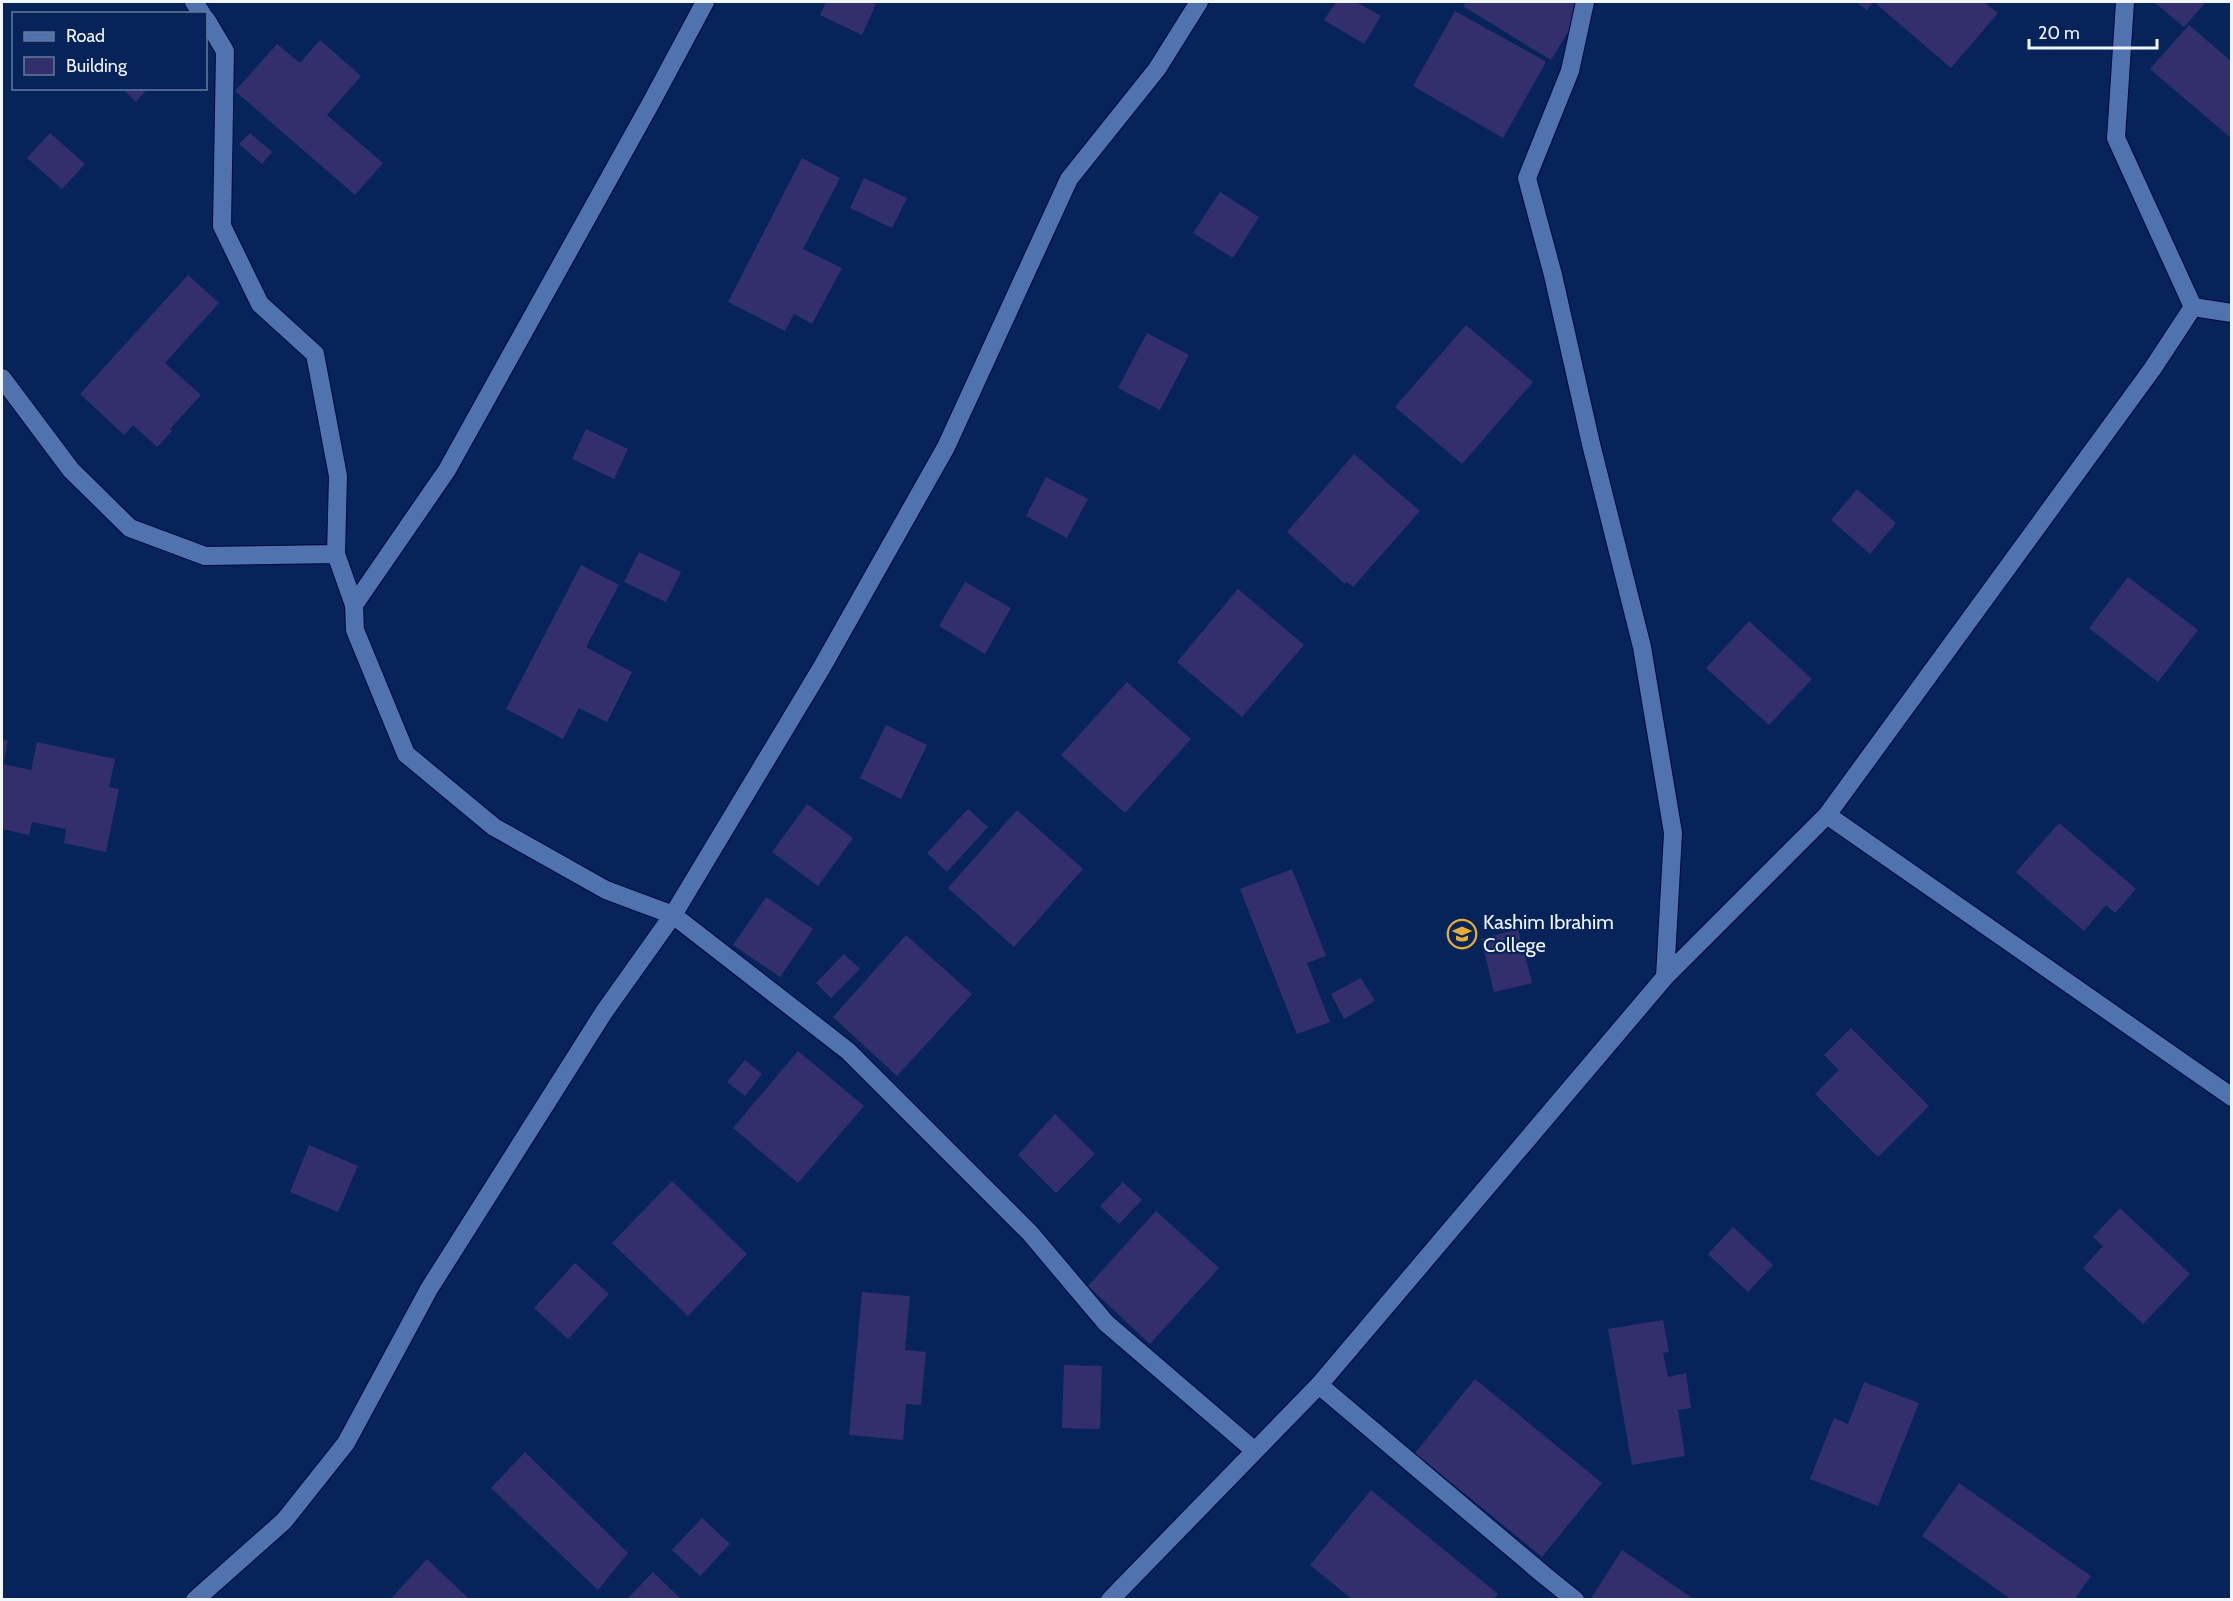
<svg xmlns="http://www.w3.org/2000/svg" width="2233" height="1601" font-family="Cabin,sans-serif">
<rect width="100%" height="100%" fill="#07245a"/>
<path fill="#322f6c" d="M826,2H870L876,4L862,35L820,15Z
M1336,2H1356L1381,16L1364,44L1324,20Z
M1466,2H1573L1583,7L1551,60L1463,6Z
M1856,2H1984L1998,13L1951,68L1874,2L1867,10Z
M2154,2H2206L2184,27Z
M1455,11L1545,61V64L1503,138L1413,86Z
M2189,25L2232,62V139L2150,69Z
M320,40L361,76L327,115L383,163L355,195L235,91L277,44L300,63Z
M122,88H148L136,102Z
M50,133L85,164L62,189L27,158Z
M250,133L272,152L262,164L239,144Z
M802,158L840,178L803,249L842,268L812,324L794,314L785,331L728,302Z
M864,178L907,198L892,228L850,208Z
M1220,192L1259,217L1233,258L1193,233Z
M188,275L219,303L165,363L201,395L170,429L172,431L157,447L133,425L124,435L80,394Z
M1466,325L1533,382L1462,464L1395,407Z
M1147,333L1189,355L1160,410L1118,388Z
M586,429L628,449L614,479L572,459Z
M1354,454L1420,511L1353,587L1347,582L1345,584L1287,532Z
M1046,477L1088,499L1067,538L1026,516Z
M1857,489L1896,523L1870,554L1831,520Z
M639,552L681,572L666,602L624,582Z
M581,565L619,585L586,647L632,672L607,722L579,708L563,739L506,709Z
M2128,577L2198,630L2158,682L2089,628Z
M965,582L1011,608L985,654L939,626Z
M1238,589L1304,645L1242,717L1177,662Z
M1749,621L1812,679L1769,725L1706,668Z
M1127,682L1191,739L1125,813L1061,755Z
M886,725L927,745L901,799L860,778Z
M2,739L8,741L3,764L31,770L37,742L115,759L109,787L119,789L106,852L64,843L66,829L32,822L29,835L2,829Z
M807,804L853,838L818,886L772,852Z
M968,809L988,827L947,872L927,853Z
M1017,810L1083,869L1014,947L948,888Z
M2059,823L2136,889L2115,913L2106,905L2084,931L2016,872Z
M1292,869L1326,956L1307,963L1330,1022L1297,1034L1240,889Z
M766,897L813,929L780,977L733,945Z
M1518,929L1532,983L1494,992L1481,939Z
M906,935L972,994L897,1076L833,1017Z
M844,954L860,969L831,998L816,983Z
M1361,978L1375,1001L1344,1019L1331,994Z
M1851,1028L1929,1106L1878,1157L1815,1094L1839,1070L1824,1055Z
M798,1051L864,1106L798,1183L733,1128Z
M745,1060L762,1074L745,1096L727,1082Z
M1055,1114L1095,1154L1056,1193L1018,1155Z
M309,1145L358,1166L338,1212L290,1192Z
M672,1181L747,1254L688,1316L612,1243Z
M1123,1182L1142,1200L1119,1224L1100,1206Z
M2120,1208L2190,1274L2143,1324L2083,1268L2103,1246L2093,1237Z
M1156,1211L1219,1268L1150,1344L1088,1286Z
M1733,1227L1773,1265L1748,1292L1708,1254Z
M575,1263L609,1294L568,1339L534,1308Z
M862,1292L910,1296L905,1350L926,1352L921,1405L906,1404L903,1440L849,1435Z
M1663,1320L1669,1352L1663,1353L1668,1377L1686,1373L1691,1408L1678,1410L1685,1456L1632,1465L1608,1329Z
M1064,1365L1102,1366L1100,1429L1062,1428Z
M1475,1379L1602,1483L1542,1557L1415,1453Z
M1864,1382L1919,1403L1878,1506L1810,1479L1834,1418L1848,1424Z
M525,1452L628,1553L598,1590L491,1488Z
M1959,1483L2091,1576L2074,1600H2012L1922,1536Z
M1371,1490L1498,1594L1493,1600H1353L1310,1565Z
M702,1518L730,1544L700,1576L672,1550Z
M1622,1550L1695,1600H1590Z
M427,1559L470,1600H390Z
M653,1572L682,1600H626Z"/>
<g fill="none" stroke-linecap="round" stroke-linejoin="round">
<g stroke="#00073e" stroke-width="20">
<path id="street" d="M194,2L202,14
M1585,2L1570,71L1527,178L1553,275L1591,444L1642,647L1673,833L1665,977
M2125,2L2116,138L2193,307
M206,19L225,51L222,226L260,304L315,354L338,476L336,554L354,605L355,630L406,754L494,827L606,890L673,915L848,1051L1030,1233L1106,1323L1255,1451
M2193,307L2232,313
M2,378L71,470L130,528L205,556L336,554
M354,605L447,470L652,101L705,2
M1827,815L2232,1097
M1319,1385L1544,1575L1575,1600
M195,1600L284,1521L346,1443L429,1289L604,1012L673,915L822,667L946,447L1069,179L1157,69L1199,2
M1110,1600L1319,1385L1665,977L1827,815L2153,368L2193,307"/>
</g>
<use href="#street" stroke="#5072af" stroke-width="18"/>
</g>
<defs>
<g id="school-ring" transform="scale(1.5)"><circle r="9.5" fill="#07245a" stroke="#e5ad36" stroke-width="1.5"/><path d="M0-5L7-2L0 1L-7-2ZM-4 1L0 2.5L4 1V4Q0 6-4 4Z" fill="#e5ad36"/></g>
</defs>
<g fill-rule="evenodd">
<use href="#school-ring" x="1462" y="934"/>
</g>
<g text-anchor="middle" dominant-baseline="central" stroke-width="4.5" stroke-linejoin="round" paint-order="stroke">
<g font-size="20" fill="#f1f5fc" stroke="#07245a" text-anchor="start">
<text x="1483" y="922">Kashim Ibrahim<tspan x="1483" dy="23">College</tspan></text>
</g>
</g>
<rect width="2233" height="1601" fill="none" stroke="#f1f5fc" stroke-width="6"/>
<rect x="12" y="12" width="195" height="78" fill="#07245a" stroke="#65789b" stroke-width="1.5"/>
<rect x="24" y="32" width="30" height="9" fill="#5072af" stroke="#65789b" stroke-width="1.5"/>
<text x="66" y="42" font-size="18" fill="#f1f5fc">Road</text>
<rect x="24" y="57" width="30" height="18" fill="#322f6c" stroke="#65789b" stroke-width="1.5"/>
<text x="66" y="72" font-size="18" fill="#f1f5fc">Building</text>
<path d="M2029 39v9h128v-9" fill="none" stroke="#f1f5fc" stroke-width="3"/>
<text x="2038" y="39" font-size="18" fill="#f1f5fc" stroke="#07245a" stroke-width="4.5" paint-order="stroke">20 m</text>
</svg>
